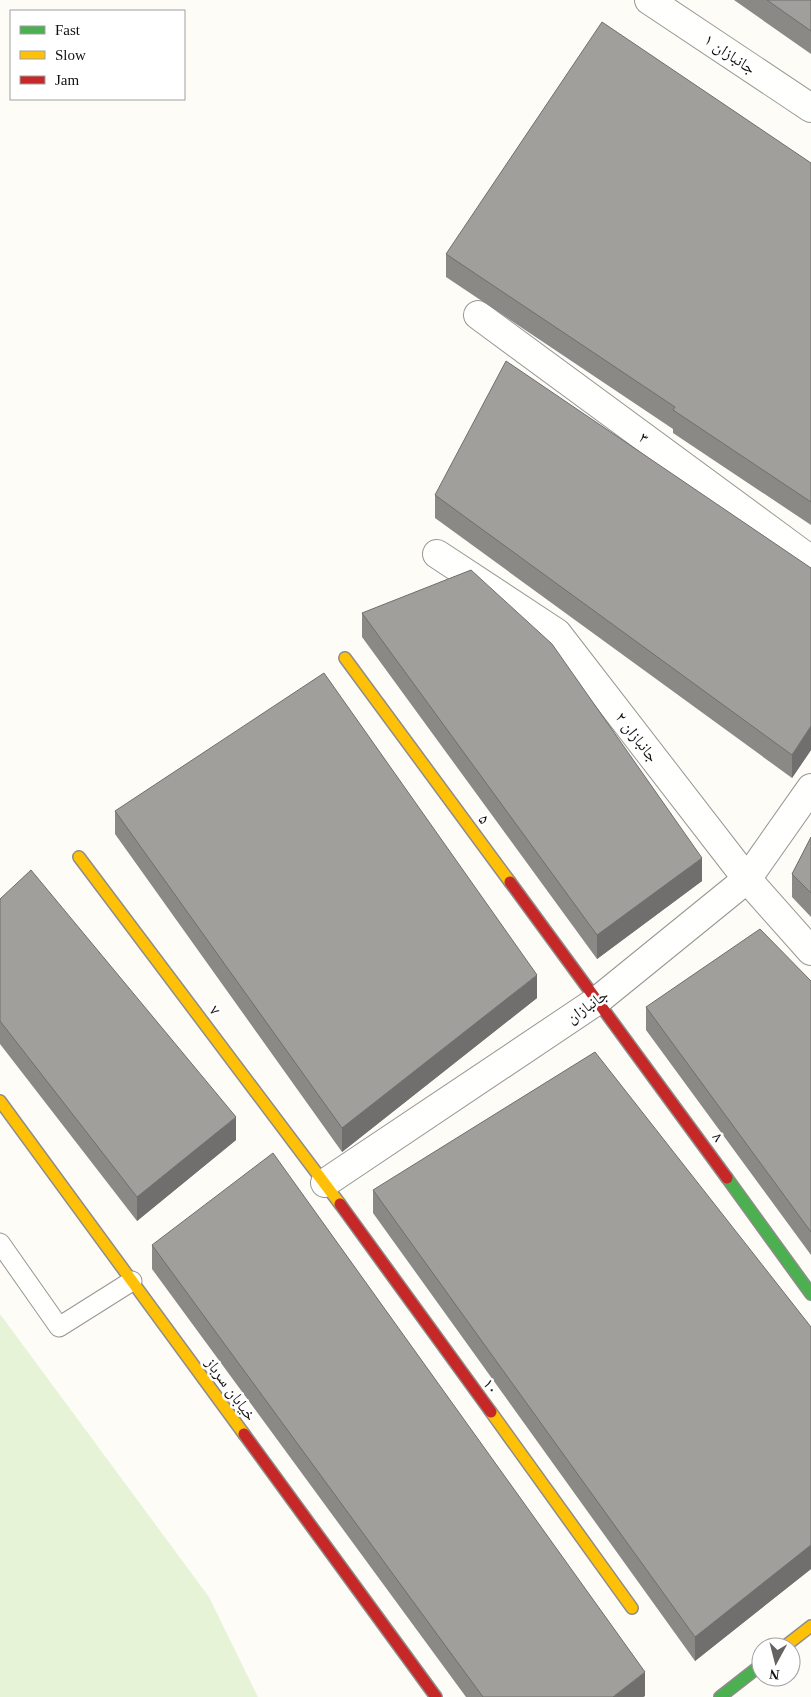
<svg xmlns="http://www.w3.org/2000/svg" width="811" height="1697" font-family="'Times New Roman','Noto Naskh Arabic',serif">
<rect width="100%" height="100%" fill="#fdfcf7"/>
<path fill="#e7f3d7" d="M0,1314L209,1597L258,1697H0Z"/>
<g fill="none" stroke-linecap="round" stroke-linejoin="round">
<g stroke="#979795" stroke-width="21">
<path id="lane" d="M0,1243L59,1327L132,1281"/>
</g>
<g stroke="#979795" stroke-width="30">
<path id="street" d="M649,0L811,108
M478,315L811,560
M437,554L557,633L747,879L811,951
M325,1183L598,1000L747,879L811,788"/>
</g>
<g stroke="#8e8d8b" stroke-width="14">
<path id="fast" d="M727,1178L811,1294
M720,1697L761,1665"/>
</g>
<g stroke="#8e8d8b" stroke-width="14">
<path id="slow" d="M345,658L510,882
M79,857L340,1204
M0,1101L244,1434
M491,1412L632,1608
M784,1647L811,1626"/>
</g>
<g stroke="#8e8d8b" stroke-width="14">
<path id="jam" d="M510,882L727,1178
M340,1204L491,1412
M244,1434L436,1697"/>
</g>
<use href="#lane" stroke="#fffffe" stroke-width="19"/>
<use href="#street" stroke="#fffffe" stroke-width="28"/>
<use href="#fast" stroke="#4caf50" stroke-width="11"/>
<use href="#slow" stroke="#ffc107" stroke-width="11"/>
<use href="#jam" stroke="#c62828" stroke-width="11"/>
</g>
<path fill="#8a8986" d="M734,0H811V54Z
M811,163V525L673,433V429L446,277V254Z
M435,495L811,568V750L792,778L435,518Z
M362,613L702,881L597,959L362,637Z
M115,811L537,998L342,1152L115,834Z
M811,837V917L792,897V874Z
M0,899L236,1140L137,1221L0,1044Z
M811,981V1255L646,1030V1007Z
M373,1190L811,1327V1569L695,1661L373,1213Z
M152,1245L645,1696L643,1697H466L152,1269Z"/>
<path fill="#716f6d" d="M811,726V750L792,778V755Z
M702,858V881L597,959V935Z
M537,975V998L342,1152V1128Z
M236,1117V1140L137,1221V1197Z
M811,1545V1569L695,1661V1637Z
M645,1672V1696L643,1697H613Z"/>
<path fill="#a19f9c" stroke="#716f6d" d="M767,0H811V31Z
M602,22L811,163V502L673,410L675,407L446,254Z
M506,361L811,568V726L792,755L435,495Z
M471,570L552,644L702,858L597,935L362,613Z
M324,673L537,975L342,1128L115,811Z
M811,837V893L792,874Z
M31,870L236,1117L137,1197L0,1021V899Z
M760,929L811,981V1232L646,1007Z
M595,1052L811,1327V1545L695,1637L373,1190Z
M273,1153L645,1672L613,1697H483L152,1245Z"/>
<g text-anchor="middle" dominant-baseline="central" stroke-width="5" stroke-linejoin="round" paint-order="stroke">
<g font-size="16" fill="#111" stroke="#fff">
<text transform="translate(730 54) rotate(34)">جانبازان ۱</text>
<text transform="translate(644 438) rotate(36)">۳</text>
<text transform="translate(637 737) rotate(52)">جانبازان ۲</text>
<text transform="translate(484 819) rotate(53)">۵</text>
<text transform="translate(587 1006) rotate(-35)">جانبازان</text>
<text transform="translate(215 1010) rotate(53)">۷</text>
<text transform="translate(718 1137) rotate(54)">۸</text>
<text transform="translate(491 1386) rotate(54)">۱۰</text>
<text transform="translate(231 1389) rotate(54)">خیابان سرباز</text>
</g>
</g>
<rect x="10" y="10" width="175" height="90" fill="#ffffff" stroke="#a0a0a0"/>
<rect x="20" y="26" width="25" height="8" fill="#4caf50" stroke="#a0a0a0"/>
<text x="55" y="35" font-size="15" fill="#111111">Fast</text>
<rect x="20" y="51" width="25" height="8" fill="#ffc107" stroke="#a0a0a0"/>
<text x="55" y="60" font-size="15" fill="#111111">Slow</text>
<rect x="20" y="76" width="25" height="8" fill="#c62828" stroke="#a0a0a0"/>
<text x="55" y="85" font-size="15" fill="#111111">Jam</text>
<g transform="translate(776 1662) rotate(187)"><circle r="24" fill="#ffffff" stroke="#a0a0a0"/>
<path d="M0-4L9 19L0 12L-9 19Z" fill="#646362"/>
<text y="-8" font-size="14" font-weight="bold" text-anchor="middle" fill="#111111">N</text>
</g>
</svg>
